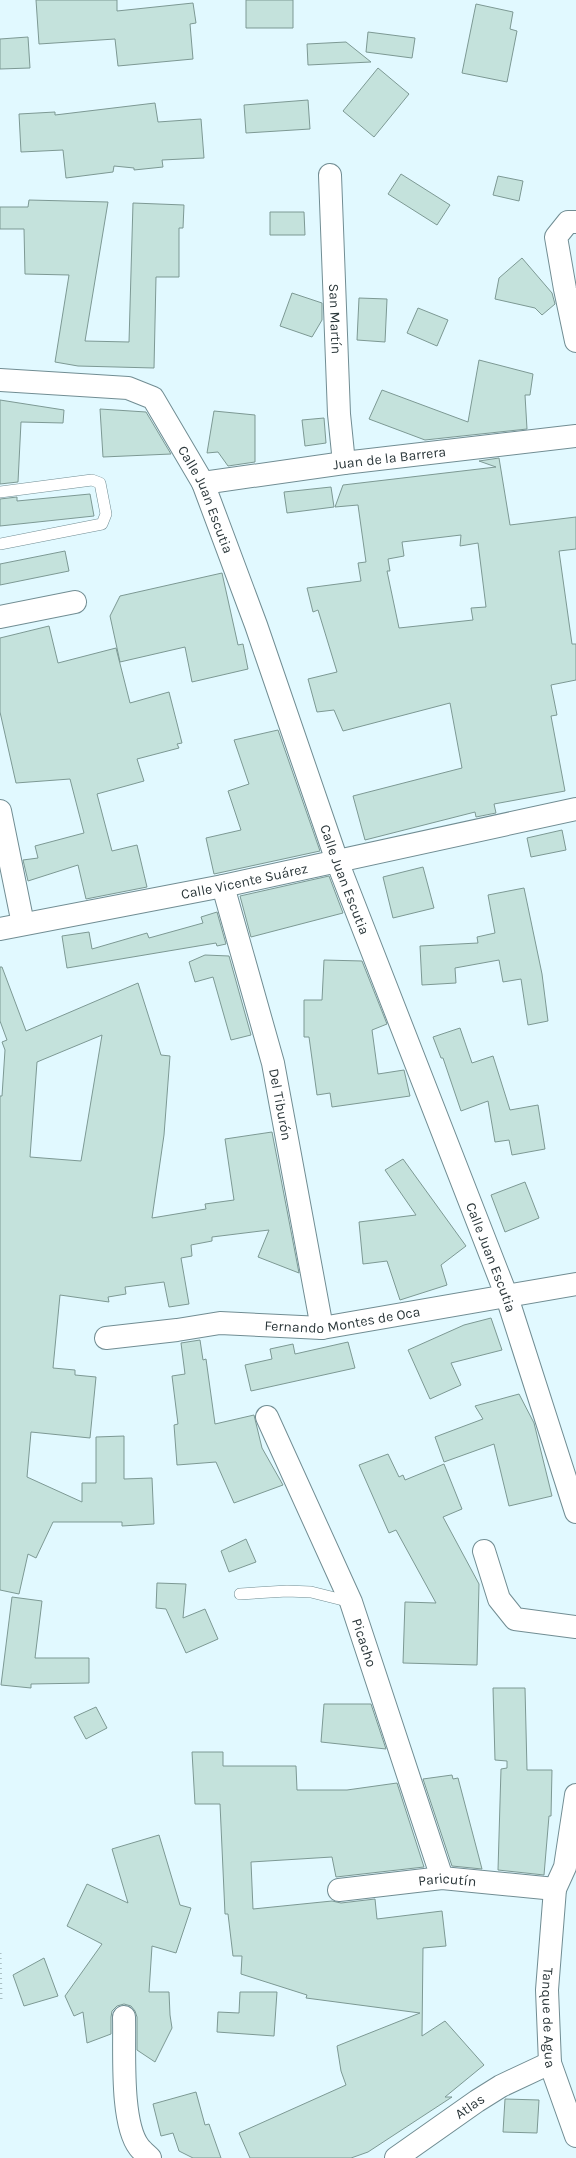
<svg xmlns="http://www.w3.org/2000/svg" width="576" height="2158" font-family="Karla,sans-serif">
<rect width="100%" height="100%" fill="#e1f9ff"/>
<path fill="#c4e2dc" stroke="#7d9994" fill-rule="evenodd" d="M36,0H117V11L193,3L196,23L190,24L193,59L118,66L115,39L39,44Z
M246,0H293V28H246Z
M476,4L513,12L510,29L517,31L507,82L462,73Z
M368,32L415,38L412,58L366,52Z
M28,37L30,68L0,69V39Z
M346,42L371,62L308,65L307,44Z
M378,68L409,94L374,137L343,111Z
M308,100L310,129L246,133L244,105Z
M155,103L158,122L201,119L204,158L162,160L163,167L134,170V168L114,166L113,172L66,178L63,150L21,152L19,114L55,112V115Z
M401,174L450,205L437,225L388,194Z
M498,176L523,181L519,201L493,195Z
M29,200L108,202L85,341L129,342L133,203L184,205L183,228H179V277H156L154,368L78,366L55,362L69,275L25,274L24,229H0V207H28Z
M270,212H304L305,235H270Z
M522,258L552,293L555,304L542,315L535,308L495,299L499,278Z
M292,293L322,303V320L312,337L280,326Z
M359,298L387,299L385,342L357,340Z
M418,308L448,320L437,346L407,333Z
M479,360L533,374L530,395H525L527,429L425,440L369,419L382,390L468,422Z
M0,400L64,410L63,423L21,422L18,482L0,484Z
M100,409L146,412L171,454L103,457Z
M214,411L255,415V462L228,466L218,452L207,453Z
M324,418L326,443L305,446L302,420Z
M499,458L510,525L576,517V549L559,551L572,644H576V680L551,685L557,715L551,716L565,791L494,804L496,813L476,817L475,812L365,840L353,796L462,768L450,703L343,731L334,710L317,712L308,679L337,672L318,610L313,612L307,588L361,581L358,563L366,562L358,505L335,507L343,485L496,467L479,461ZM461,535L460,546L478,543L486,607L471,608L473,620L399,628L387,571H390L388,559L404,556L402,542Z
M331,487L334,507L287,513L284,492Z
M90,494L94,516L0,526V499L17,497V501Z
M65,551L69,571L0,585V564Z
M222,573L238,645L243,644L248,669L192,682L185,647L120,662L110,616L120,596Z
M49,626L58,663L116,648L130,703L169,692L182,743L177,744L179,748L137,759L144,781L97,794L112,851L137,845L147,887L86,899L78,865L28,881L23,860L38,858L35,846L84,833L70,779L16,783L0,712V638Z
M278,730L320,851L214,874L206,838L241,830L228,791L249,784L234,740Z
M562,830L566,850L531,857L527,838Z
M423,867L434,908L393,918L383,877Z
M329,876L343,913L251,937L240,896Z
M524,888L542,974L548,1021L528,1025L521,979L503,982L499,960L455,968L456,983L422,985L420,946L478,943L477,937L495,933L488,895Z
M217,912L226,944L217,946L216,943L67,968L62,936L89,932L92,949L147,933L149,938L203,923L201,917Z
M205,955L229,956L251,1035L231,1040L213,977L195,982L189,962Z
M324,960L362,961L387,1024L372,1030L378,1074L404,1070L410,1096L332,1107L330,1093L317,1095L309,1037H304V1000H322Z
M0,967H2L26,1031L138,983L161,1055L170,1056L164,1135L152,1218L206,1209L205,1204L234,1200L225,1139L272,1132L299,1273L258,1257L269,1230L212,1237V1241L191,1245L192,1256L181,1258L189,1304L169,1307L164,1282L125,1287L126,1294L108,1297L109,1302L60,1295L53,1368L75,1370V1375L96,1377L90,1438L31,1432L27,1477L82,1502V1483H96V1437L124,1436V1479L152,1478L154,1524L122,1526V1522H53L36,1558L28,1554L19,1594L0,1590V1096H2L5,1050L2,1042L7,1040L0,1021ZM102,1035L81,1161L30,1157L37,1062Z
M460,1028L472,1063L493,1056L510,1110L538,1105L545,1149L512,1155L509,1140L495,1142L488,1101L461,1111L443,1058H441L433,1037Z
M403,1159L466,1246L441,1265L447,1285L400,1300L387,1261L363,1264L359,1222L416,1215L385,1170Z
M525,1182L539,1218L505,1232L491,1195Z
M491,1318L502,1350L451,1363L461,1385L430,1399L408,1350L464,1325Z
M200,1340L203,1360L206,1359L215,1424L254,1415L262,1448L283,1485L234,1503L216,1462L177,1465L174,1425L178,1424L172,1376L185,1374L181,1343Z
M348,1342L355,1368L251,1391L245,1365L272,1359L270,1349L293,1344L295,1354Z
M519,1394L534,1423L552,1496L509,1506L494,1444L444,1462L435,1437L483,1419L475,1406Z
M388,1454L399,1477L403,1475L405,1480L444,1464L462,1509L443,1517L479,1584L477,1665L403,1663L405,1602L436,1603L396,1530L389,1533L359,1465Z
M246,1539L256,1562L229,1572L221,1551Z
M157,1583L186,1584L183,1618L205,1609L218,1639L186,1653L166,1609L156,1608Z
M12,1597L42,1601L35,1658H89V1683L31,1684V1688L1,1685Z
M493,1688H525L527,1770H552L551,1816H549L544,1875L498,1870L501,1769L507,1768V1761L495,1760Z
M324,1704H371L386,1749L321,1742Z
M96,1707L107,1728L86,1739L74,1717Z
M192,1752H223V1766H296L297,1790H347L397,1783L424,1867L336,1877L332,1857L251,1862L253,1909L332,1901L341,1903L375,1899L377,1919L442,1911L446,1946L423,1948L422,2036L445,2021L484,2065L445,2097H452L368,2152L351,2158H250L239,2133L346,2085L341,2071L337,2046L420,2013L306,1998L307,1995L241,1974L242,1956H233L228,1914H225L220,1804H195Z
M452,1775L453,1779L458,1778L482,1869L452,1866L423,1779Z
M159,1835L180,1905L191,1908L176,1953L152,1946L149,1992H169L170,2015L172,2028L155,2062L137,2050V2017L135,2011L131,2006L124,2004L117,2006L112,2011L111,2017V2034L87,2043L83,2012L74,2016L65,1996L102,1944L67,1926L87,1884L128,1903L112,1849Z
M44,1958L58,1996L24,2006L13,1975Z
M240,1992H277L274,2036L217,2032L218,2012L239,2013Z
M196,2092L205,2125L209,2124L221,2158H193L179,2151L173,2133L161,2136L153,2104Z
M505,2099L539,2100L537,2133L503,2132Z"/>
<g fill="none" stroke-linecap="round" stroke-linejoin="round">
<g stroke="#718d93" stroke-width="12">
<path id="service" d="M0,492L92,480L100,483L106,514L102,524L0,544
M240,1594L287,1591L311,1592L351,1602"/>
</g>
<g stroke="#718d93" stroke-width="24">
<g id="minor">
<path id="s1" d="M330,175L339,414L344,463"/>
<path d="M576,222H568L556,237L565,289L576,341"/>
<path id="s2" d="M0,380L128,388L153,398L203,483L256,625L337,861L507,1297L576,1512"/>
<path id="s3" d="M203,483L344,463L576,436"/>
<path d="M0,617L75,602"/>
<path d="M0,811L23,924"/>
<path id="s4" d="M223,886L273,1063L322,1328"/>
<path id="s5" d="M0,929L223,886L576,809"/>
<path id="s6" d="M106,1338L177,1330L220,1323L322,1328L576,1284"/>
<path id="s7" d="M267,1417L351,1602L442,1878"/>
<path d="M484,1551L499,1599L515,1619L576,1627"/>
<path id="s8" d="M576,1795L565,1867L555,1889L547,1990L550,2063L576,2136"/>
<path id="s9" d="M339,1890L442,1878L555,1889"/>
<path d="M124,2017C125,2049 120,2122 139,2147C142,2151 147,2155 150,2158"/>
<path id="s10" d="M396,2158L477,2101L501,2086L550,2063"/>
</g>
</g>
<path stroke="#aabfc4" stroke-width="3" stroke-dasharray="1 4" stroke-linecap="butt" d="M0,1953L1,1999"/>
<use href="#service" stroke="#fff" stroke-width="11"/>
<use href="#minor" stroke="#fff" stroke-width="22"/>
</g>
<g text-anchor="middle" dominant-baseline="central" stroke-width="4" stroke-linejoin="round" paint-order="stroke">
<g font-size="14" fill="#2b373a" stroke="#e1f9ff">
<text stroke="none"><textPath href="#s1" startOffset="144">San Martín</textPath></text>
<text stroke="none"><textPath href="#s3" startOffset="188">Juan de la Barrera</textPath></text>
<text stroke="none"><textPath href="#s2" startOffset="270">Calle Juan Escutia</textPath></text>
<text stroke="none"><textPath href="#s2" startOffset="675">Calle Juan Escutia</textPath></text>
<text stroke="none"><textPath href="#s5" startOffset="249">Calle Vicente Suárez</textPath></text>
<text stroke="none"><textPath href="#s4" startOffset="226">Del Tiburón</textPath></text>
<text stroke="none"><textPath href="#s2" startOffset="1080">Calle Juan Escutia</textPath></text>
<text stroke="none"><textPath href="#s6" startOffset="238">Fernando Montes de Oca</textPath></text>
<text stroke="none"><textPath href="#s7" startOffset="246">Picacho</textPath></text>
<text stroke="none"><textPath href="#s9" startOffset="109">Paricutín</textPath></text>
<text stroke="none"><textPath href="#s8" startOffset="226">Tanque de Agua</textPath></text>
<text stroke="none"><textPath href="#s10" startOffset="90">Atlas</textPath></text>
</g>
</g>
</svg>
